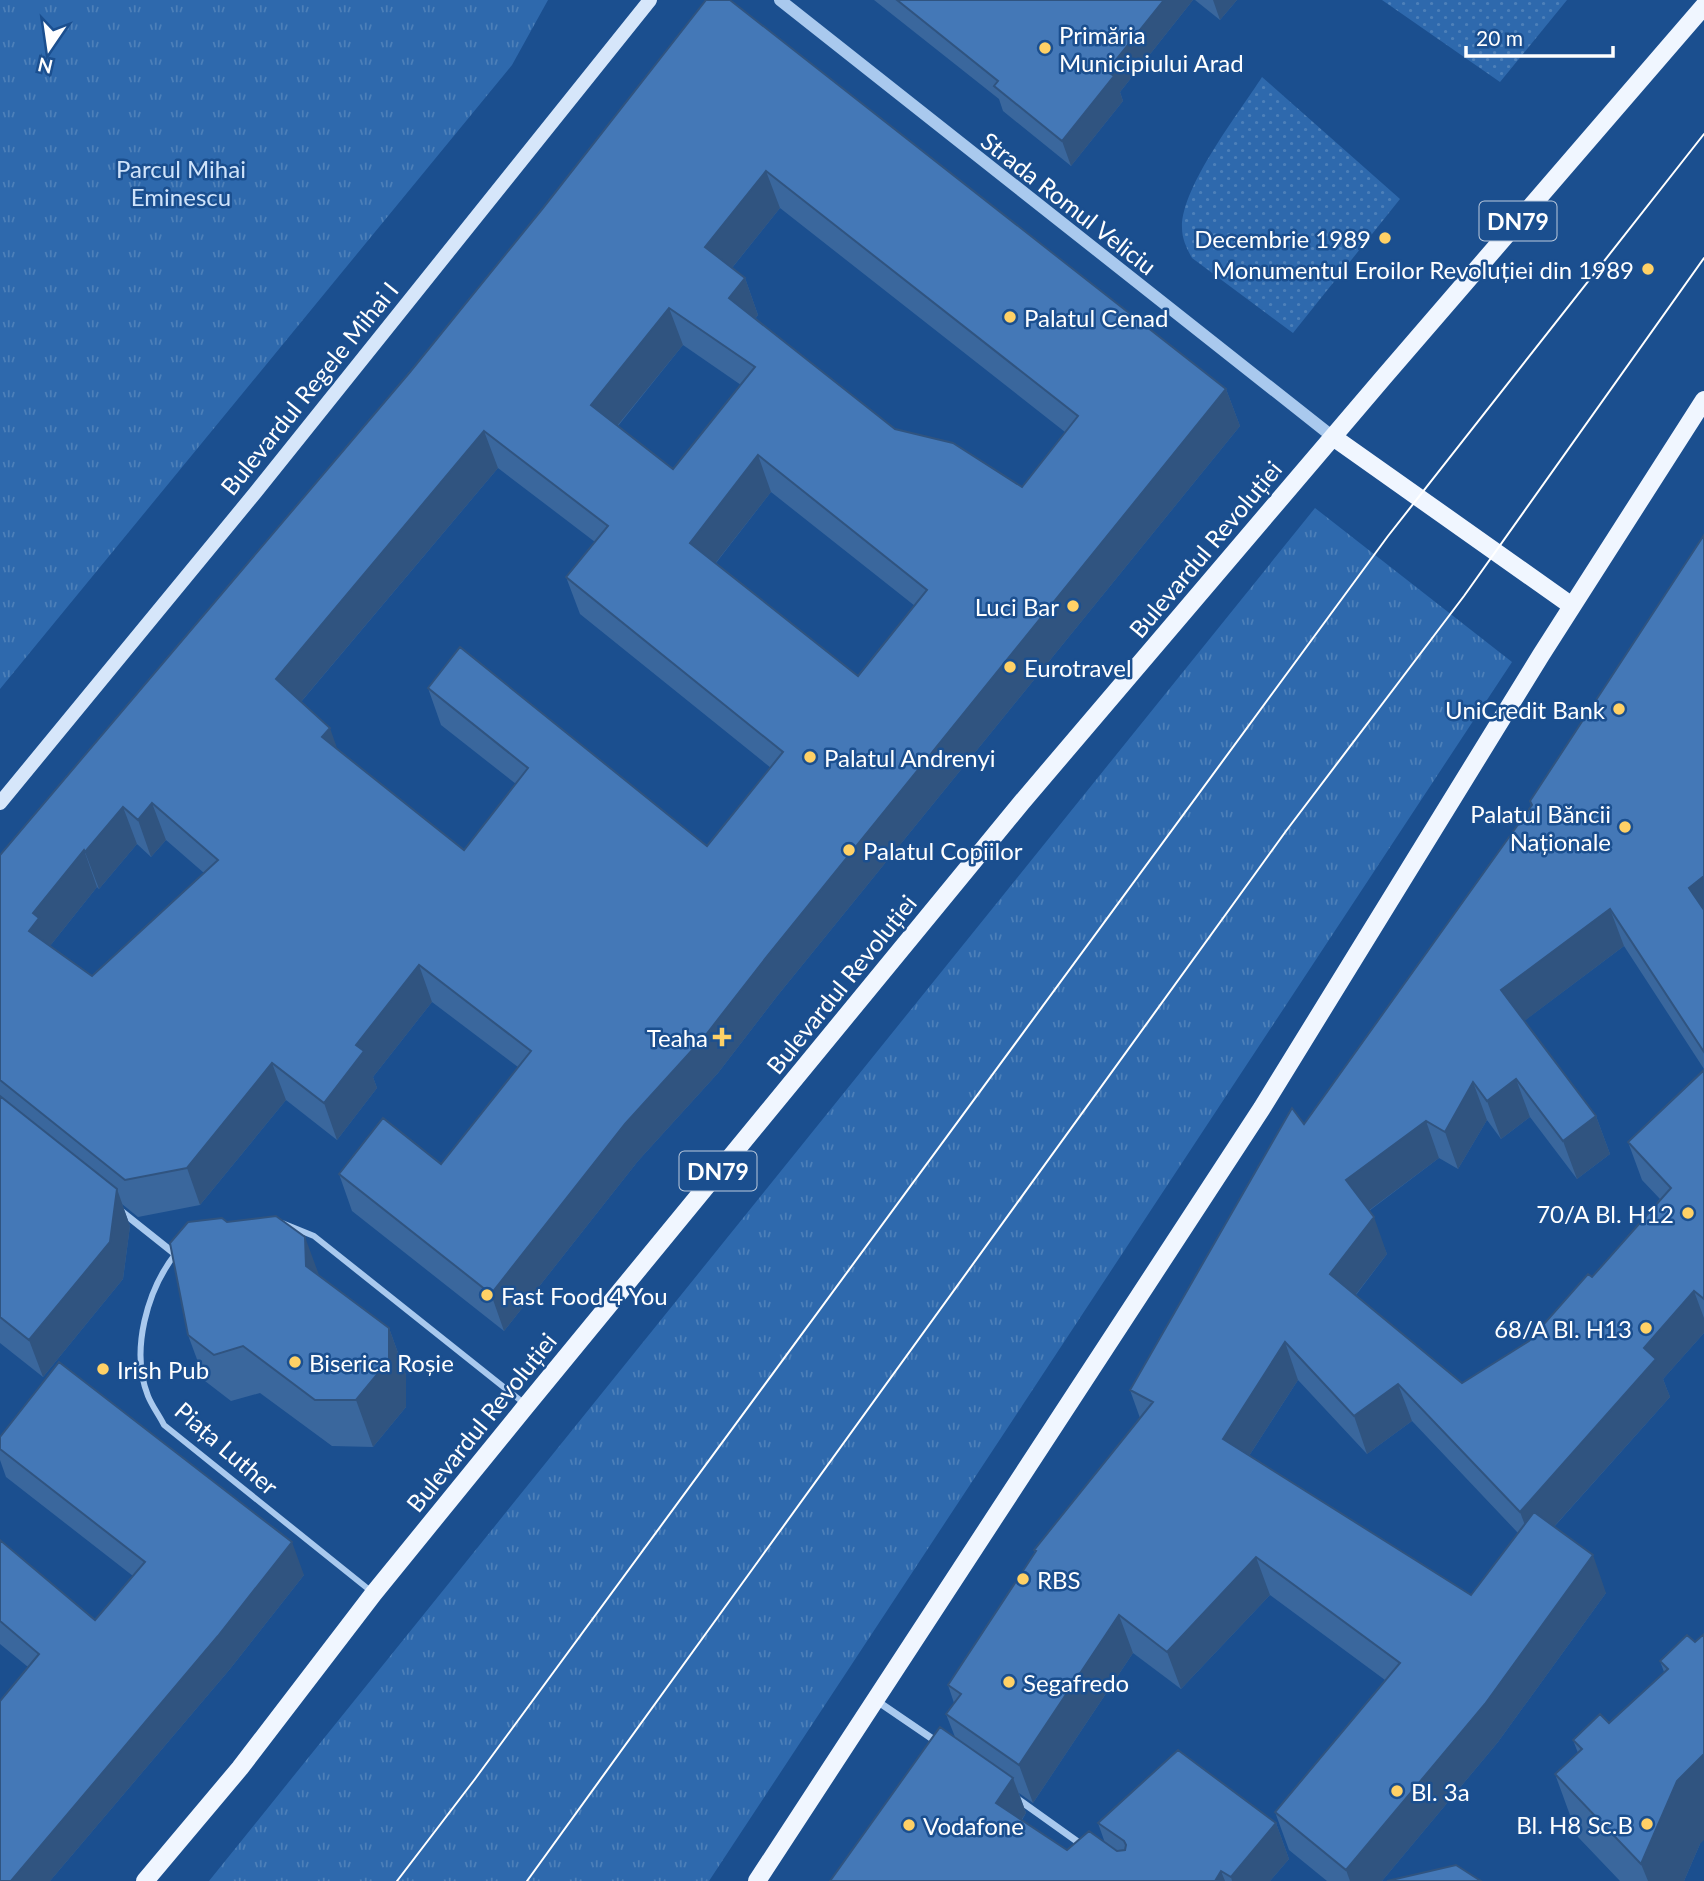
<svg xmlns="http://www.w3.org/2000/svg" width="1704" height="1881" font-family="Lato,sans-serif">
<defs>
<pattern id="grass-dots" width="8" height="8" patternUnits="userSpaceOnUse" patternTransform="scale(1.75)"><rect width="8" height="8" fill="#2e69ad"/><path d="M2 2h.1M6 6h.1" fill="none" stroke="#4d80b9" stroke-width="1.8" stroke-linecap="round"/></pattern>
<pattern id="park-tufts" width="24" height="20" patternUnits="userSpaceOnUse" patternTransform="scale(1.75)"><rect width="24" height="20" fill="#2e69ad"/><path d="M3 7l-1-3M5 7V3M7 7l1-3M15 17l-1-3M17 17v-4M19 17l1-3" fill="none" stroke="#4d80b9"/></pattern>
</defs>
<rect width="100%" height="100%" fill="#1b4f8f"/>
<path fill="url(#grass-dots)" d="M1382,0H1567L1500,82Z
M1262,77L1400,199L1293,333L1192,258C1187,249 1182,239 1182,228C1181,187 1239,113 1262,77Z"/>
<path fill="url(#park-tufts)" d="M0,0H548L512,65L0,689Z
M1315,508L1512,662L709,1881H209Z"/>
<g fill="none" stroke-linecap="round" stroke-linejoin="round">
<path stroke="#a9c9ee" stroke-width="6" d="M282,1223L314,1236L525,1404
M176,1253C147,1290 130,1351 148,1396C152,1406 159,1415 164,1425L372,1592"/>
<path stroke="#a9c9ee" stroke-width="7" d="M121,1211L175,1254
M877,1701L940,1744
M1015,1797L1085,1847"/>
<path stroke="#a9c9ee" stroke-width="12" d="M780,0L1333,437"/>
<path stroke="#d6e6fa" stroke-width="14" d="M0,803L255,493L650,0"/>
<path stroke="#f0f6ff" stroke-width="18" d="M1333,437L1572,606
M145,1881L240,1768L374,1593L526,1406L1022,802L1383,378L1704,6
M757,1881L1262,1108L1541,655L1704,400"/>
<path stroke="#fff" stroke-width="2" d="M397,1881L475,1779L1388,536L1704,134
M527,1881L1286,831L1464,596L1704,258"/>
</g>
<path fill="#3a679d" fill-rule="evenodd" d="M706,0L1226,389L1240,426L778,995L718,1073L638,1161L504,1331L352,1211L339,1174L441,1164L518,1067L432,1002L373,1077L377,1088L337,1140L286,1100L200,1205L138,1217L122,1204L130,1226L123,1279L43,1377L0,1343V855L410,372L543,208ZM780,208L1065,432L1022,487L895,429L755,319L758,315L745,278L732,268ZM683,345L741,385L673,469L618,426ZM498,468L595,542L566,577L580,614L771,768L707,846L428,688L441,725L516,784L464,850L337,749L301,702ZM771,492L915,606L858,676L716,563ZM166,840L204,873L92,976L50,946L97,887L99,889L137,844L151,857Z
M874,0H1193L1120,92L1123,101L1071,166L1003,111L999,99Z
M1195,0H1237L1220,20Z
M1704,535V1069L1624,946L1524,1021L1596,1116L1610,1154L1577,1179L1530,1117L1501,1139L1487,1120L1458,1169L1439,1158L1369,1211L1387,1254L1356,1295L1462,1383L1529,1341L1592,1277L1660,1199L1642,1180L1628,1142L1704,1070V1333L1663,1379L1670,1397L1554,1527L1606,1593L1498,1742L1382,1881H1327L1289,1850L1275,1812L1385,1680L1270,1595L1181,1689L1133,1653L1033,1803L1019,1793L1026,1813L1022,1820L1067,1850L1105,1843L1098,1823H1276L1289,1859L1270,1881H830L955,1737L946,1714L954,1703L948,1685L1035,1553L1034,1550L1140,1418L1130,1390L1304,1124L1531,806L1530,801ZM1298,1380L1367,1454L1412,1421L1518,1533L1471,1595L1249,1456Z
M227,1222L320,1277L389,1328L406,1375V1407L373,1447L332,1446L260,1393L231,1401L205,1381L188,1335Z
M0,1437L304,1575L230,1669L50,1881H0L28,1667L0,1644V1540L95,1620L133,1576L6,1477L0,1460Z
M1687,1635L1700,1844L1684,1881H1620L1578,1837L1555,1774L1578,1753L1573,1740L1609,1723L1664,1672L1660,1661Z"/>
<path fill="#305480" d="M1164,0H1193L1120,92L1123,101L1071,166L1062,141L1107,71Z
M1213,0H1237L1220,20Z
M766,171L780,208L719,284L705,247Z
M745,278L758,315L742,335L729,298Z
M669,308L683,345L604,442L591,405Z
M1226,389L1240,426L778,995L718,1073L638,1161L504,1331L491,1294L625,1124L765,959Z
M484,431L498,468L289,716L276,679Z
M758,455L771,492L703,579L690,543Z
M330,728L343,765L322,737Z
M152,803L166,840L151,857L138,820Z
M123,807L137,844L99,889L85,852Z
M84,850L97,887L50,946L29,931L33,913Z
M1704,876V924L1689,888Z
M1610,909L1624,946L1515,1028L1501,990Z
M419,965L432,1002L373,1077L377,1088L337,1140L324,1103L356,1045Z
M272,1063L286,1100L200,1205L187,1168Z
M1516,1079L1530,1117L1501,1139L1487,1101Z
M1473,1082L1487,1120L1458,1169L1445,1132Z
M1596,1116L1610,1154L1577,1179L1563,1141Z
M1426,1121L1439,1158L1360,1217L1346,1180Z
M117,1189L130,1226L123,1279L43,1377L29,1340Z
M1374,1217L1387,1254L1343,1311L1330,1274Z
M305,1237L322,1283L306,1266Z
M1694,1291L1704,1318V1333L1663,1379L1670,1397L1534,1549L1520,1512L1644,1348Z
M389,1328L406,1375V1407L373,1447L356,1400Z
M1285,1342L1298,1380L1236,1476L1223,1439Z
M1398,1384L1412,1421L1367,1454L1354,1416Z
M292,1542L304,1575L230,1669L50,1881H11Z
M1593,1555L1606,1593L1498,1742L1382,1881H1350L1346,1870Z
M1256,1557L1270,1595L1181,1689L1167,1652Z
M1119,1615L1133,1653L1033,1803L1019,1765Z
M1704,1754V1840L1700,1844L1684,1881H1648L1641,1864L1677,1781Z
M1013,1778L1026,1813L1009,1838L996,1803Z
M1276,1823L1289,1859L1270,1881H1232L1231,1877Z
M1221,1871L1225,1881H1215Z"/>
<path fill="#4478b7" stroke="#305480" stroke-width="2" fill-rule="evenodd" d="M706,0H730L1226,389L765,959L705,1036L625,1124L491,1294L339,1174L383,1118L441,1164L531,1051L419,965L356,1045L364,1051L324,1103L272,1063L187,1168L125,1180L0,1080V855L410,372L543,208ZM766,171L1078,416L1022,487L953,443L895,429L729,298L745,278L705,247ZM669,308L755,367L673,469L591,405ZM484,431L608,526L566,577L783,752L707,846L460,647L428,688L528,768L464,850L322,737L330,728L276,679ZM758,455L927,590L858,676L690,543ZM152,803L218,860L92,976L29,931L39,918L33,913L84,850L85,852L123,807L138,820Z
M897,0H1164L1107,71L1114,76L1062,141L994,86L998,81Z
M1704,535V876L1689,888L1704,910V1052L1610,909L1501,990L1596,1116L1563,1141L1516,1079L1487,1101L1473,1082L1445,1132L1426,1121L1346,1180L1374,1217L1330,1274L1462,1383L1529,1341L1588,1274L1592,1277L1671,1188L1628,1142L1704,1070V1299L1694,1291L1644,1348L1656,1359L1520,1512L1398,1384L1354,1416L1285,1342L1223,1439L1471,1595L1534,1512L1593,1555L1485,1704L1346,1870L1275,1812L1400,1663L1256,1557L1167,1652L1119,1615L1019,1765L946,1714L961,1694L948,1685L1036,1551L1034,1550L1153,1402L1130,1390L1292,1108L1304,1124L1532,805L1530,801Z
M0,1096L117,1189L110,1242L29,1340L0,1317Z
M276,1216L305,1237L306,1266L389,1328V1360L356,1400H315L243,1346L214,1355L188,1335L170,1243L188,1222L222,1218L227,1222Z
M59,1362L292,1542L218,1636L11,1881H0V1701L39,1654L0,1621V1540L95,1620L145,1562L0,1449V1437Z
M1704,1634V1754L1677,1781L1641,1864L1555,1774L1582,1749L1573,1740L1600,1714L1609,1723L1668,1669L1660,1661L1687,1635L1695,1642Z
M940,1727L1013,1778L996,1803L1067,1850L1089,1831L1117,1851L1125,1850L1126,1845L1124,1841L1098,1823L1178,1750L1276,1823L1231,1877L1221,1871L1215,1881H830Z
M1456,1865L1481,1881H1387Z"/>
<g fill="#ffd166" stroke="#1b4f8f" stroke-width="2.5">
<circle cx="1045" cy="48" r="7"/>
<circle cx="1385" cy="238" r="7"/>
<circle cx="1648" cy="269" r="7"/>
<circle cx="1010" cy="317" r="7"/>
<circle cx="1073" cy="606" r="7"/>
<circle cx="1010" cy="667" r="7"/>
<circle cx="1619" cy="709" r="7"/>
<circle cx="810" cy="757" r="7"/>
<circle cx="1625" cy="827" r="7"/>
<circle cx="849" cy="850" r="7"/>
<path d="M718.5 1026.5h7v7h7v7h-7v7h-7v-7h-7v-7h7z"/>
<circle cx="1688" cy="1213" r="7"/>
<circle cx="487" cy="1295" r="7"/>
<circle cx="1646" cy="1328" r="7"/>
<circle cx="295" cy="1362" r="7"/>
<circle cx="103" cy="1369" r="7"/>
<circle cx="1023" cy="1579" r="7"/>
<circle cx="1009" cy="1682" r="7"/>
<circle cx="1397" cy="1791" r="7"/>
<circle cx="1647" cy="1824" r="7"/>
<circle cx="909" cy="1825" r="7"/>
</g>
<g text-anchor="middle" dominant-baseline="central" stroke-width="5" stroke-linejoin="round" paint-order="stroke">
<g fill="#1b4f8f" stroke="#bbcadd" stroke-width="2">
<rect x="1479.5" y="201.5" width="77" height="39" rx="5"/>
<rect x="679.5" y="1151.5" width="77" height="39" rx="5"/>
</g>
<g font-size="23" font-weight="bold" fill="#fff">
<text x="1518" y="221">DN79</text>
<text x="718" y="1171">DN79</text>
</g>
<g font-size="24" fill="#fff" stroke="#1b4f8f" text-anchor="start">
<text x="1059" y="34">Primăria<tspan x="1059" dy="28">Municipiului Arad</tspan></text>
<text x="1371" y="238" text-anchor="end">Decembrie 1989</text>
<text x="1634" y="269" text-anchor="end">Monumentul Eroilor Revoluției din 1989</text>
<text x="1024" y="317">Palatul Cenad</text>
<text x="1059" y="606" text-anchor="end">Luci Bar</text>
<text x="1024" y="667">Eurotravel</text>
<text x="1605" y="709" text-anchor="end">UniCredit Bank</text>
<text x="824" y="757">Palatul Andrenyi</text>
<text x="1611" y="813" text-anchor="end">Palatul Băncii<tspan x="1611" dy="28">Naționale</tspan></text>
<text x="863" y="850">Palatul Copiilor</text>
<text x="708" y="1037" text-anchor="end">Teaha</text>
<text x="1674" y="1213" text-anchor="end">70/A Bl. H12</text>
<text x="501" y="1295">Fast Food 4 You</text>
<text x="1632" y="1328" text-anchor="end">68/A Bl. H13</text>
<text x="309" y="1362">Biserica Roșie</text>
<text x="117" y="1369">Irish Pub</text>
<text x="1037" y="1579">RBS</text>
<text x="1023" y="1682">Segafredo</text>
<text x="1411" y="1791">Bl. 3a</text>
<text x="1633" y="1824" text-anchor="end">Bl. H8 Sc.B</text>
<text x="923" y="1825">Vodafone</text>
</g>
<g font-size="24" fill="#cfe3fa" stroke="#1b4f8f">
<text x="181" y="168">Parcul Mihai<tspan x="181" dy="28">Eminescu</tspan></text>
</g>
<g font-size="24" fill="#fff" stroke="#1b4f8f">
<text transform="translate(1069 203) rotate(38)">Strada Romul Veliciu</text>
<text transform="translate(309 388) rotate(-51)">Bulevardul Regele Mihai I</text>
<text transform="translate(1205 549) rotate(-50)">Bulevardul Revoluției</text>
<text transform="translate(841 984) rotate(-51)">Bulevardul Revoluției</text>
<text transform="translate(481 1422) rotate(-51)">Bulevardul Revoluției</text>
<text transform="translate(227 1448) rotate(41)">Piața Luther</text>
</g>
</g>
<g transform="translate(49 49) rotate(193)" stroke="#1b4f8f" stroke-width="5" paint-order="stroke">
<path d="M0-5L12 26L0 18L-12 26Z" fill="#ffffff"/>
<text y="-10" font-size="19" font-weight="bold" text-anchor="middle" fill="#ffffff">N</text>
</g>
<path d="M1466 46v10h147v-10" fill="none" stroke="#ffffff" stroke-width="3.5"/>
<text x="1476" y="46" font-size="21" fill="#ffffff" stroke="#1b4f8f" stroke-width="5" paint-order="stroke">20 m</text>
</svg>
